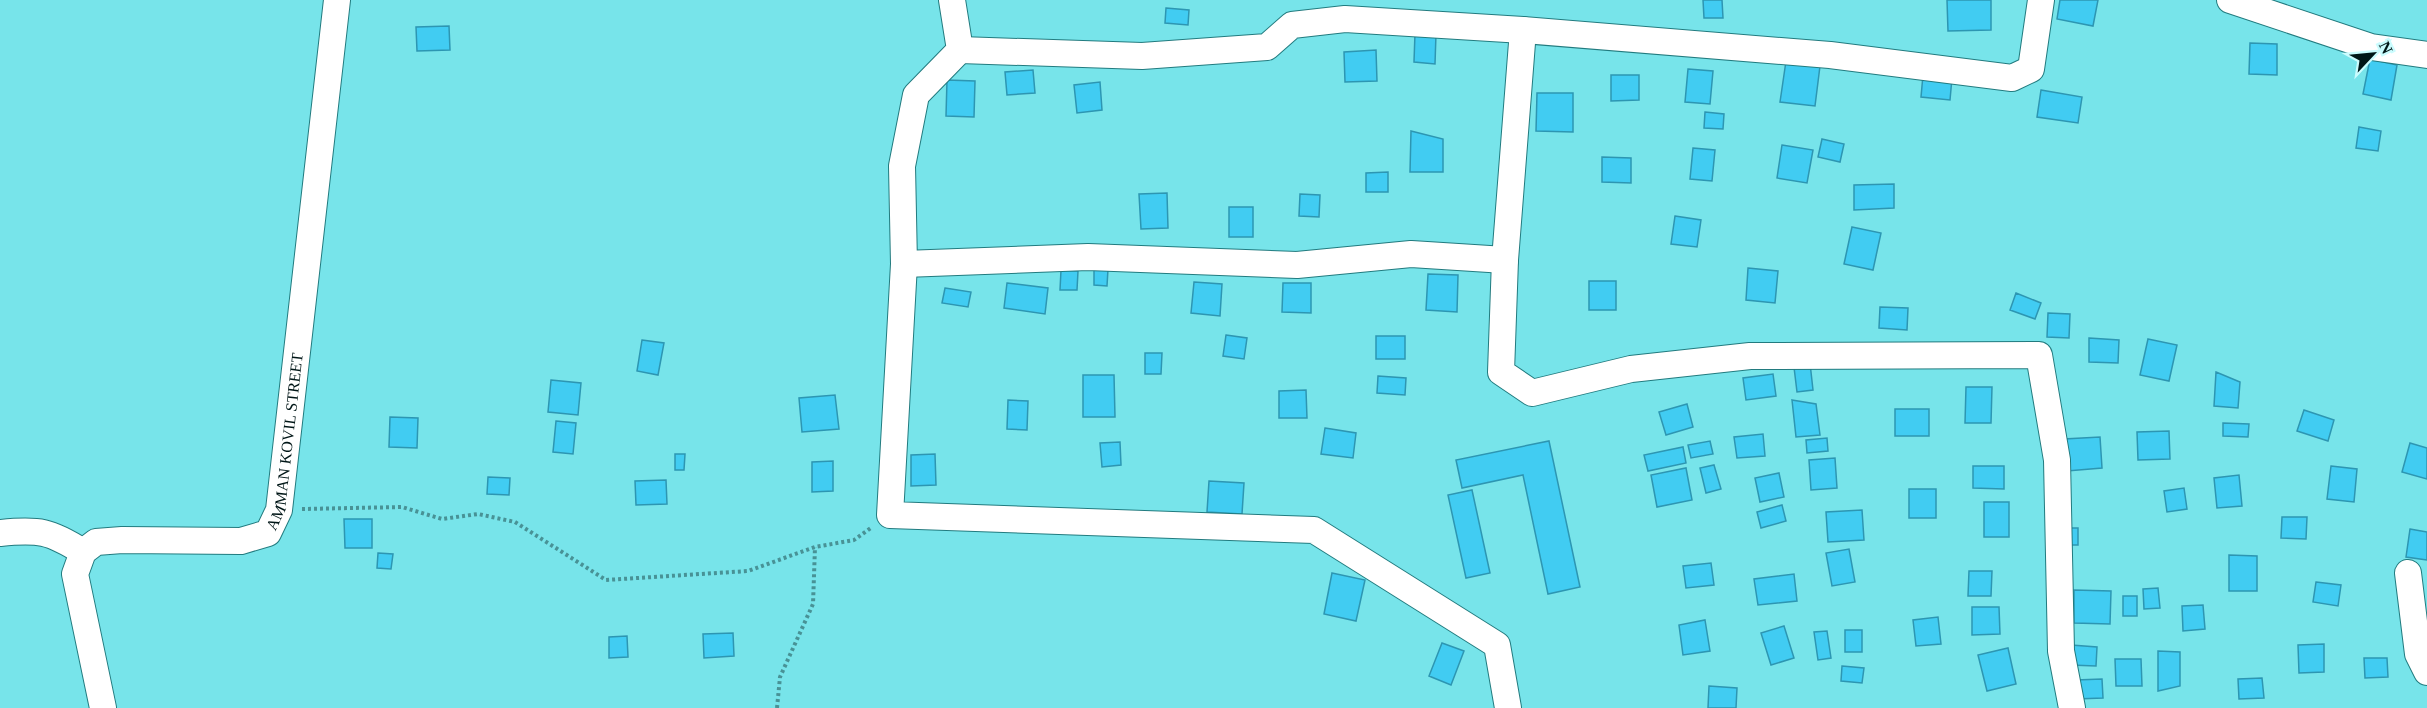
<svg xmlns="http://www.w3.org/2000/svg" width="2427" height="708" font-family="'Times New Roman',serif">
<rect width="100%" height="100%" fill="#77e4ea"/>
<path fill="#41ccf2" stroke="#2d96b2" stroke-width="1.5" d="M1703,0H1722L1723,18H1704Z
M1947,0H1991V30L1948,31Z
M2060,0H2098L2093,26L2057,19Z
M1166,8L1189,10L1188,25L1165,23Z
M449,26L450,50L417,51L416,27Z
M1415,33L1436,34L1435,64L1414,62Z
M2250,43L2277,44V75L2249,74Z
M1376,50L1377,81L1345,82L1344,52Z
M2370,59L2397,65L2391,100L2363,94Z
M1786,61L1820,66L1815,106L1780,102Z
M1688,69L1713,71L1710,104L1685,102Z
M1033,70L1035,93L1007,95L1005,72Z
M1611,75H1639V100L1611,101Z
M1923,75L1952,78L1950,100L1921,97Z
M947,80L975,81L974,117L946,116Z
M1100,82L1102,110L1077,113L1074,85Z
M2041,90L2082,97L2078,123L2037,117Z
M1537,93H1573V132L1536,131Z
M1705,112L1724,114L1723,129L1704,128Z
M2359,127L2381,131L2378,151L2356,148Z
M1411,131L1443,139V172H1410Z
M1822,139L1844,144L1840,162L1818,157Z
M1782,145L1813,150L1807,183L1777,178Z
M1693,148L1715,150L1712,181L1690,179Z
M1602,157L1631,158V183L1602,182Z
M1388,172V192H1366V173Z
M1894,184V208L1854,210V185Z
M1167,193L1168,228L1141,229L1139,194Z
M1300,194L1320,195L1319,217L1299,216Z
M1229,207H1253V237H1229Z
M1675,216L1701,220L1697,247L1671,244Z
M1852,227L1881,233L1873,270L1844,264Z
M1094,268L1108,269L1107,286L1094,285Z
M1748,268L1778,271L1775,303L1746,300Z
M1061,270L1078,271L1077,290H1060Z
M1428,274L1458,275L1457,312L1426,310Z
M1589,281H1616V310H1589Z
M1194,282L1222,284L1220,316L1191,313Z
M1007,283L1048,288L1045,314L1004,308Z
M1283,283H1311V313L1282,312Z
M945,288L971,292L968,307L942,303Z
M2016,293L2041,303L2035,319L2010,310Z
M1880,307L1908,308L1907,330L1879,328Z
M2048,313L2070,314L2069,338L2047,337Z
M1226,335L1247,338L1244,359L1223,356Z
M1376,336H1405V359H1376Z
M2089,338L2119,340L2118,363L2089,362Z
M2148,339L2177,345L2169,381L2140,375Z
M642,340L664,343L658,375L637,371Z
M1145,353H1162L1161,374H1145Z
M1793,359L1810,363L1813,390L1797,392Z
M2216,372L2240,382L2238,408L2214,406Z
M1773,374L1776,396L1746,400L1743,378Z
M1083,375H1114L1115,417H1083Z
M1378,376L1406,378L1405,395L1377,393Z
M551,380L581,383L578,415L548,412Z
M1966,387H1992L1991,423H1965Z
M1306,390L1307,418H1279V391Z
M835,395L839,429L802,432L799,398Z
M1008,400L1028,401L1027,430L1007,429Z
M1792,400L1816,404L1820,435L1796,437Z
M1687,404L1693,427L1666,435L1659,412Z
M1895,409H1929V436H1895Z
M2304,410L2334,420L2328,441L2297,431Z
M390,417L418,418L417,448L389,447Z
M556,421L576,423L573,454L553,452Z
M2223,423L2249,424L2248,437L2223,436Z
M1325,428L1356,433L1353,458L1321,454Z
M2169,431L2170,459L2138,460L2137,432Z
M1763,434L1765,456L1737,458L1734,437Z
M2100,437L2102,468L2067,471L2064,439Z
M1827,438L1828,451L1807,453L1806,440Z
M1549,441L1580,587L1548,594L1523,475L1462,488L1456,460Z
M1710,441L1713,454L1691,458L1688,445Z
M1120,442L1121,465L1102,467L1100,443Z
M2410,443L2427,448V479L2402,472Z
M1683,447L1686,463L1648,471L1644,455Z
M675,454H685L684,470H675Z
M935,454L936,485L911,486V455Z
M1835,458L1837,488L1811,490L1809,460Z
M833,461V491L812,492V462Z
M1714,465L1721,489L1706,493L1700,468Z
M1973,466H2004V489L1973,488Z
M2331,466L2357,469L2354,502L2327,499Z
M1686,468L1692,500L1657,507L1651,475Z
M1779,473L1784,497L1760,502L1755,478Z
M2239,475L2242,506L2217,508L2214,478Z
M488,477L510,478L509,495L487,494Z
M666,480L667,504L636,505L635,481Z
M1209,481L1244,483L1242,514L1207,512Z
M2184,488L2187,509L2167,512L2164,491Z
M1909,489H1936V518H1909Z
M1472,490L1490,573L1466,578L1448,495Z
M1984,502H2009V537H1984Z
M1782,505L1786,521L1761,528L1757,512Z
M1862,510L1864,540L1828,542L1826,512Z
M2282,517H2307L2306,539L2281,538Z
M344,519H372V548H345Z
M2062,528H2078V545H2062Z
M2410,529L2427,532V560L2406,557Z
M1849,549L1855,582L1832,586L1826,553Z
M378,553L393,554L391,569L377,568Z
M2229,555L2257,556V591H2229Z
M1711,563L1714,585L1686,588L1683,566Z
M1969,571H1992L1991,596H1968Z
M1332,573L1365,580L1356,621L1324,614Z
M1794,574L1797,601L1758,605L1754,579Z
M2316,582L2341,585L2338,606L2313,602Z
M2158,588L2160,608L2144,609L2143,589Z
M2074,590L2111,591L2110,624L2074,623Z
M2123,596H2137V616H2123Z
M2203,605L2205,629L2183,631L2182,606Z
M1972,607H1999L2000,634L1972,635Z
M1938,617L1941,644L1916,646L1913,620Z
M1705,620L1710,651L1683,655L1679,625Z
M1784,626L1794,658L1771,665L1761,633Z
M1845,630H1862V652H1845Z
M1827,631L1831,658L1818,660L1814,632Z
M733,633L734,656L704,658L703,634Z
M627,636L628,657L609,658V637Z
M1442,643L1464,651L1451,685L1429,676Z
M2324,644V672L2299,673L2298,645Z
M2071,645L2097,647L2096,666L2070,665Z
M2008,648L2016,684L1987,691L1978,655Z
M2158,651L2180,652V686L2158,691Z
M2364,658H2387L2388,677L2365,678Z
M2115,659H2141L2142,686H2116Z
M1842,666L1864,668L1862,683L1841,681Z
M2262,678L2264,698L2239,699L2238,679Z
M2102,679L2103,698L2076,699V680Z
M1709,686L1737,688L1736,708H1708Z"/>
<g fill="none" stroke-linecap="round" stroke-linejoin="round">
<g stroke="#227b7f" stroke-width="28">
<g id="minor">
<path d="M952,0L960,50L916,95L902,166L904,264L890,515L1314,530L1497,645L1508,708"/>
<path d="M2230,0L2371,47L2427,55"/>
<path d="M1523,30L1505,260L1501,372L1532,393L1631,369L1750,356L2039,355L2057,460L2061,651L2072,708"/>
<path d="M960,50L1142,56L1267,47L1292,25L1345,19L1523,30L1830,55L2012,78L2031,69L2041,0"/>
<path d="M904,264L1088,257L1297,265L1411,254L1505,260"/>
<path d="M0,533C39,529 50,531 83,552"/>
<path d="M2408,573L2418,654L2427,672"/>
<path id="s1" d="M103,708L75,574L83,552L96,542L122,540L241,541L268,533L279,510L337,0"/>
</g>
</g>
<path stroke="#489296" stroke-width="4" stroke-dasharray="3 3" stroke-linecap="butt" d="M302,509L402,507L442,519L478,514L515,522L606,580L748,571L815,547L854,540L872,527
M777,708L780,677L813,604L815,547"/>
<use href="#minor" stroke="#fff" stroke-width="26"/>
</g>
<g text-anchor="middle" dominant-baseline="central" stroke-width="4.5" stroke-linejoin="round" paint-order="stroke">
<g font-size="16" fill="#001617" stroke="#cafcfe">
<text stroke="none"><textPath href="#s1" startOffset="444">AMMAN KOVIL STREET</textPath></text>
</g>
</g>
<g transform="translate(2373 54) rotate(64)" stroke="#cafcfe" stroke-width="4.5" paint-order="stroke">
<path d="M0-4.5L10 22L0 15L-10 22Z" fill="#001617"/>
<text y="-9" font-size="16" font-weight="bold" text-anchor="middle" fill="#001617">N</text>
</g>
</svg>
